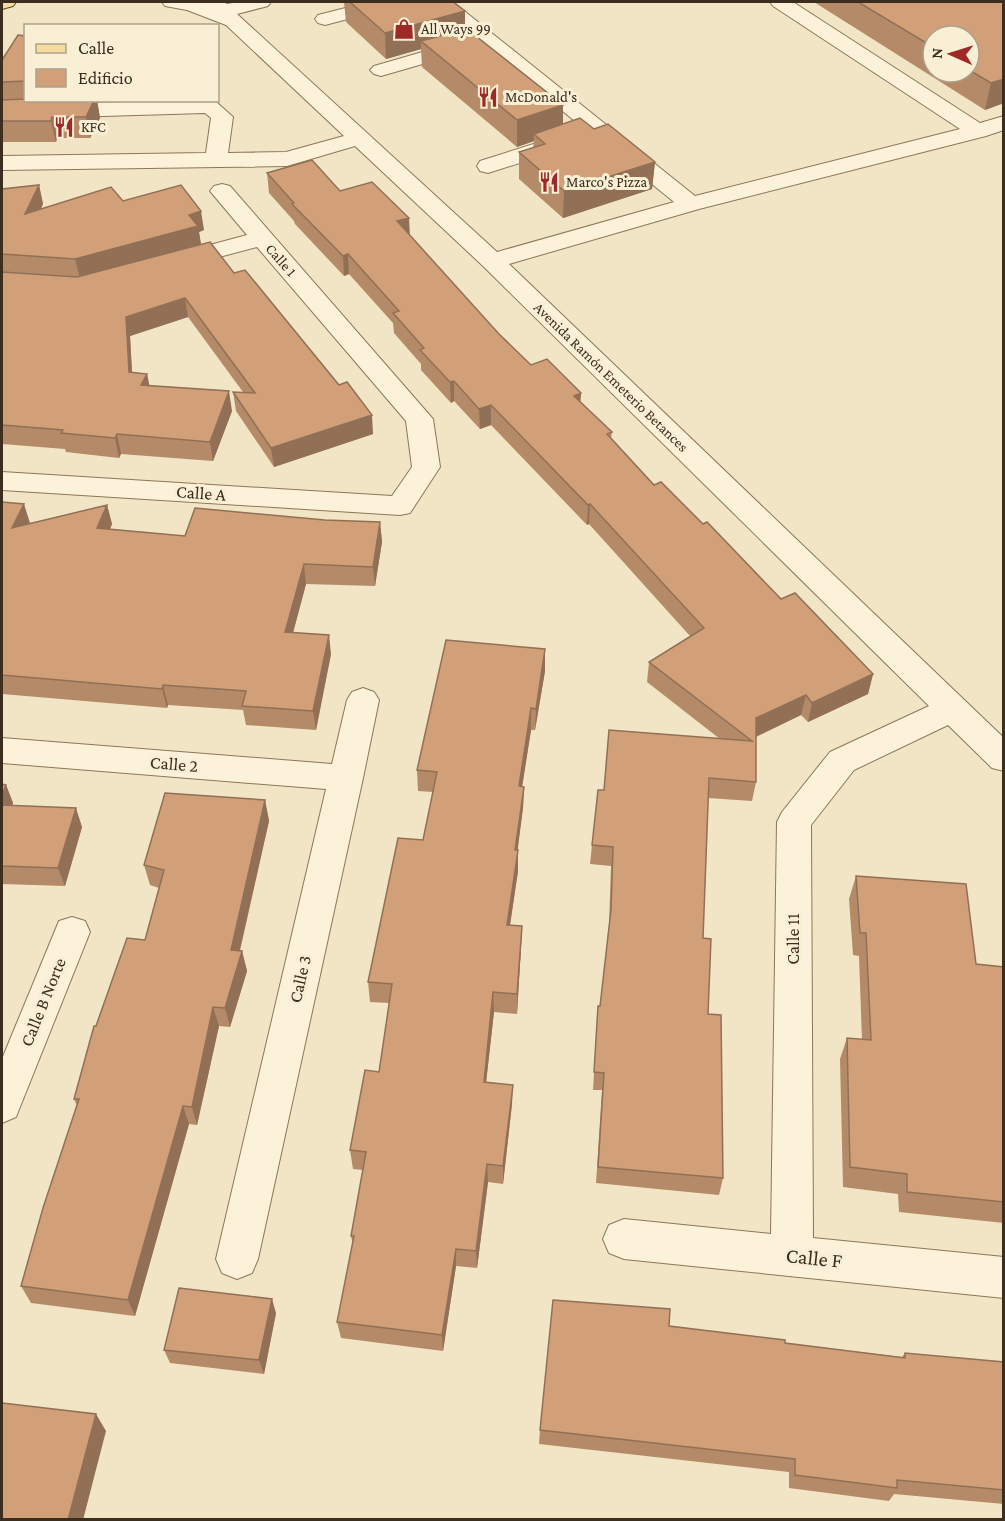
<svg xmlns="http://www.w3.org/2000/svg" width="1005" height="1521" font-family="'Crimson Pro',serif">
<rect width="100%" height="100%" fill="#f1e5c5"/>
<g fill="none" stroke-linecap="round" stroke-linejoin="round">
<g stroke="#8d765a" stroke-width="2">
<path id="minor" d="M162,2H224L227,4L238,2H271L268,6L237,14L497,252L674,202L434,6L431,2H453L695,196L960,129L773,6L770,2H793L980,123L1004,116V130L986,136L699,209L509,264L1004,738V771L992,768L948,725L854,770L811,825L813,1238L1004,1257V1298L624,1259L609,1253L603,1239L609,1225L624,1219L771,1234L777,822L782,812L830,752L929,706L483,266L355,146L287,166L2,170V156L206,153L211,118L205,113L2,119V105L214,100L233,117L228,153L286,152L344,136L226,25L187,10L165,6Z
M369,2H400L397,6L325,25L318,23L315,19L318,15Z
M464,40L471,42L474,46L471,50L381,76L374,74L370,70L374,66Z
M562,135L570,137L573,142L570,147L488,173L480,171L477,166L480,161Z
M222,184L230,186L433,419L440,467L410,513L400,515L2,490V472L392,496L412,467L406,421L257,247L174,269L165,267L162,262L165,257L247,235L210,191L214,186Z
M363,688L374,692L379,700L363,778L258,1259L252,1273L237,1279L222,1273L216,1259L326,789L2,763V738L332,764L347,700L352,692Z
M72,917L85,921L90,932L16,1117L2,1123V1059L59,921Z"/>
</g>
<g stroke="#5b442e" stroke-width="2">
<path id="major" d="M2,2H16L13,6L2,9Z"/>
</g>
<use href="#minor" fill="#fbf2d9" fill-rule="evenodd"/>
<use href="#major" fill="#f5dc9c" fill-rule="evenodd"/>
</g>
<path fill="#b48a68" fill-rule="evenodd" d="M344,2H453L465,29L563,105V124L594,129L655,162L652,189L563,218L519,179V152L533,148L534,141L517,147L422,67L421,49L386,59L346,22Z
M814,2H1004V103L985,110ZM933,36H969V72H933Z
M26,36V100H97L100,118L90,138H57L56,142H2V60Z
M267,173L340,191L410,235L499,334L531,365L581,403L612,432L611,438L654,485L703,524L781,599L873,674L868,694L808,722L801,715L756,737V782L752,801L708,798L703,938L708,1014L723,1178L719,1195L596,1183L602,1090H593L598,1006H600L609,924L611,866L590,864L592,845L604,790L720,739L647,682L649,662L690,636L589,524L587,525L491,425L480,429L454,401L451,403L421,370V364L394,333L393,323L349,274L344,276L295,224L294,221L269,193Z
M39,185L43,204L41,209L123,201L204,230L199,232L201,244L234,273L373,434L274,467L236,411L233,392H243L188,317L130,336L132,372L147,374L149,385L232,411L213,461L121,454L119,458L66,452L65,449L2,444V189Z
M2,502L30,523L107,505L112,524L110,529L185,536L325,520L380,522L382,542L375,586L306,584L293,633L331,654L316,730L246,725L243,710L168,705L167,708L2,694Z
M545,649V671L535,730H531L522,786L524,787L523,808L517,850L518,871L510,925L522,926L521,947L517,1014L494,1012L486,1082L512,1104L503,1184L488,1182L477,1268L456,1266L443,1351L341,1338L337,1322L353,1245L351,1236L363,1170L353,1169L350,1150L379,1072L389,1003L370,1002L368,982L423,840L433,792L418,791L417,770Z
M2,784L6,785L13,803L12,806L82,827L65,886L2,884Z
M265,800L269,821L240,951H242L247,971L230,1027L219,1026L197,1125L189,1124L135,1316L31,1303L21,1286L77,1106L74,1099L96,1026L145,940L159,888L150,885L144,865Z
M856,876L976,964L1004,967V1223L899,1212L898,1194L843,1187L840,1059L847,1038L862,1040L859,956L853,955L849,899Z
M276,1313L264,1374L170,1363L164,1350Z
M669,1326L785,1343L902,1357L905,1353L1004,1362V1504L894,1494L889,1501L789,1488V1472L539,1444L540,1430Z"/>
<path fill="#927055" d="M465,11V37L421,41V49L386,59L385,33Z
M1004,79V103L985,110L991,83Z
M94,100H97L100,118L90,138L86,117Z
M563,105V132L534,134V141L517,147V120Z
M52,117L57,138L56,142L51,121Z
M655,162L652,189L563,218L564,191Z
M39,185L43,204L29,233L25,214Z
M201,211L204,230L199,232L201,245L80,278L75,259L189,215Z
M409,218L410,237L397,221Z
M348,254L349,274L344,276L343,256Z
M185,298L188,317L130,336L133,391L129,372L126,317Z
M147,374L151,393L141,385Z
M454,381V401L451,403L450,382Z
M229,391L232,411L213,461L210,442Z
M581,393L580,414L574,396Z
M491,405V425L480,429L479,409Z
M372,415L373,434L274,467L271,448Z
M117,434L121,454L119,458L115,438Z
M24,504L30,523L12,528Z
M590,504L589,524L587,525L588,505Z
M107,505L112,524L102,547L97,528Z
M380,522L382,542L375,586L373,567Z
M304,564L306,584L288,651L285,632Z
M329,635L331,654L316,730L313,711Z
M545,649V671L535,730L536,709Z
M873,674L868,694L808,722L812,703Z
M163,685L168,705L167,708L162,689Z
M806,695L801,715L753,738L756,718Z
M531,708V730L519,807V786Z
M6,785L13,803L5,824L2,814V796Z
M524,787L523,808L515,871V850Z
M265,800L269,821L235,970L231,950Z
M76,808L82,827L65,886L58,868Z
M518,850V871L507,945V925Z
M522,926L521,947L517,1014V994Z
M242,951L247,971L230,1027L225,1008Z
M493,992L494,1012L484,1101V1082Z
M213,1007L219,1026L197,1125L192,1107Z
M513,1085L512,1104L503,1184V1166Z
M183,1106L189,1124L135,1316L128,1300Z
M487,1164L488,1182L477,1268L476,1251Z
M456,1249V1266L443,1351L442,1335Z
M272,1299L276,1313L264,1374L259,1360Z
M96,1414L106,1431L83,1520H68Z"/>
<path fill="#d1a079" stroke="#927055" stroke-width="1.5" d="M350,2H453L465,11L385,33Z
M858,2H1004V79L991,83L969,70V36H933V47Z
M467,29L563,105L517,120L421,41Z
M18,35L26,36V81L2,82V60Z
M26,99V100H94L86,117H52L51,121H2V100Z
M580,118L594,129L608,124L655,162L564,191L519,152L545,144L534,134Z
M312,160L340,191L372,182L409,218L397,221L499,334L531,365L547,359L581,393L574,396L612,432L607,434L654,485L661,482L703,524L707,522L781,599L795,593L873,674L812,703L806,695L756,718V782L709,778L703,938L711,939L708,1014L721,1015L723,1178L598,1167L604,1073L594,1072L598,1006H600L611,910L613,847L592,845L598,790H604L609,730L752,741L649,662L704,628L590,504L588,505L491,405L479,409L454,381L450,382L420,350L424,348L393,313L399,311L348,254L343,256L292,204L294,203L267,173Z
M39,185L25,214L111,187L123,201L181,185L201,211L189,215L198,226L75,259L2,254V189Z
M210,242L234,273L245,270L339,385L347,382L372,415L271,448L233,392L255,393L185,298L126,317L129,372L147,374L141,385L229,391L210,442L117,434L115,438L61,433L63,430L2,425V272L77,277Z
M2,502L24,504L12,528L107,505L97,528L185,536L195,508L325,520L380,522L373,567L304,564L285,632L329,635L313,711L242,706L246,691L163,685L162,689L2,675Z
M446,640L545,649L536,709L531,708L519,786L524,787L515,850H518L507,925L522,926L517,994L493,992L484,1082L513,1085L503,1166L487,1164L476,1251L456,1249L442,1335L337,1322L354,1236H351L366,1152L350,1150L365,1070L379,1072L392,984L368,982L398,838L423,840L437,772L417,770Z
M2,784L6,785L2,796Z
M165,793L265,800L231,950L242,951L225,1008L213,1007L192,1107L183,1106L128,1300L21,1286L43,1208L79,1099H74L94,1026H96L127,938L145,940L164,870L144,865Z
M2,805L76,808L58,868L2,866Z
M856,876L966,884L976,964L1004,967V1202L907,1192V1174L850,1167L847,1038L871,1040L866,933H860Z
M179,1288L272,1299L259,1360L164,1350Z
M553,1300L670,1309L669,1326L785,1340V1343L905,1358V1353L1004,1362V1490L897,1480V1488L795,1475V1459L540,1430Z
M2,1403L96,1414L68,1520H2Z"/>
<defs>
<g id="shop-bare" transform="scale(1.62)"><path d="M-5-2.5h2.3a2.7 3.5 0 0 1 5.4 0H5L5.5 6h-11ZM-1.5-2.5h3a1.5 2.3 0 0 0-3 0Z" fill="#9f2926" stroke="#f8efd5" stroke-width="2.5" paint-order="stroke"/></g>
<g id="restaurant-bare" transform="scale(1.62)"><path d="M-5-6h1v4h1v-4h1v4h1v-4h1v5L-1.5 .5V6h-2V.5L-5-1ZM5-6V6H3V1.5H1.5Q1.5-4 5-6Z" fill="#9f2926" stroke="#f8efd5" stroke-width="2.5" paint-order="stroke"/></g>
</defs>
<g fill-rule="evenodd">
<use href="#shop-bare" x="404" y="29"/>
<use href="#restaurant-bare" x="488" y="97"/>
<use href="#restaurant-bare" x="64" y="127"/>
<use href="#restaurant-bare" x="549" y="182"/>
</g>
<g text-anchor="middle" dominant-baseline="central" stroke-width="6" stroke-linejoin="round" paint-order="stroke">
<g font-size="15" fill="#3c2e1f" stroke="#f8efd5" text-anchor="start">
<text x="421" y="29">All Ways 99</text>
<text x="505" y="97">McDonald's</text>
<text x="81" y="127">KFC</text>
<text x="566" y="182">Marco's Pizza</text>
</g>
<g font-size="15" fill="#3c2e1f" stroke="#f8efd5">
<text transform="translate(281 260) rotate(49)">Calle 1</text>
<text transform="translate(611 377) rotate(44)">Avenida Ramón Emeterio Betances</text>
</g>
<g font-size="18" fill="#3c2e1f" stroke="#f8efd5">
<text transform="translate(201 493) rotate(4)">Calle A</text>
<text transform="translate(174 764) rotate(5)">Calle 2</text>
<text transform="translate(793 939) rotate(-90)">Calle 11</text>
<text transform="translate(300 979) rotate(-77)">Calle 3</text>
<text transform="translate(43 1002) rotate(-68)">Calle B Norte</text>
</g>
<g font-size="21" fill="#3c2e1f" stroke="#f8efd5">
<text transform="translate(814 1258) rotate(6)">Calle F</text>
</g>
</g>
<rect width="1005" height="1521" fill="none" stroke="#3c2e1f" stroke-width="6"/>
<rect x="24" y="24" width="195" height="78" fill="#f8efd5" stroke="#ada28c" stroke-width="1.5"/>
<rect x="36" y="44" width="30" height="9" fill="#f5dc9c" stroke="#ada28c" stroke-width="1.5"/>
<text x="78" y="54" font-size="18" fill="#3c2e1f">Calle</text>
<rect x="36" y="69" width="30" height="18" fill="#d1a079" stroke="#ada28c" stroke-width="1.5"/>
<text x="78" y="84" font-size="18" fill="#3c2e1f">Edificio</text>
<g transform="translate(951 54) rotate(273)"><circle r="28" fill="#f8efd5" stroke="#ada28c" stroke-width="1.5"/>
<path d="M0-4.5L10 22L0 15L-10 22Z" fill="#9f2926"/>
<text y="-9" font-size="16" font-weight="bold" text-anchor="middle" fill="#3c2e1f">N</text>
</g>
</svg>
